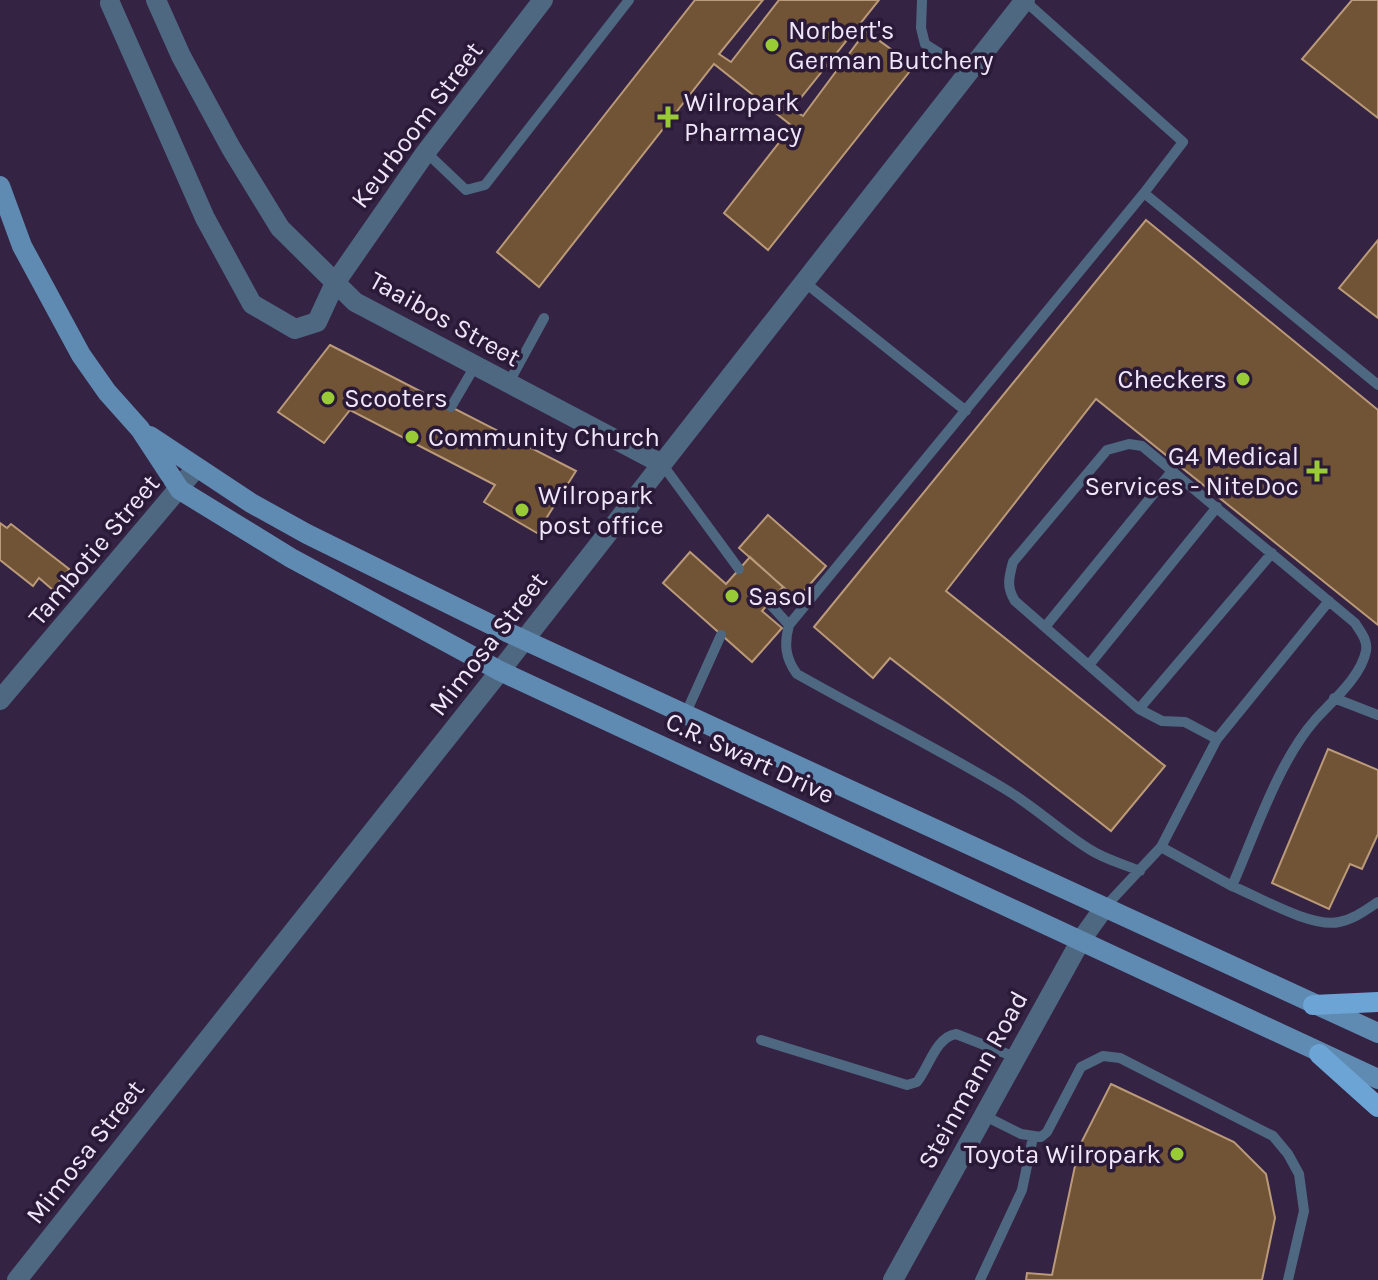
<svg xmlns="http://www.w3.org/2000/svg" width="1378" height="1280" font-family="Karla,sans-serif">
<rect width="100%" height="100%" fill="#342343"/>
<path fill="#715436" stroke="#ba9a79" stroke-width="2" d="M695,0H763L719,54L731,62L779,0H879L792,109L803,116L866,31L914,66L768,250L724,213L792,126L714,64L539,287L497,252Z
M1352,0H1378V118L1302,59Z
M1146,220L1378,410V625L1096,399L946,591L1165,766L1111,831L890,658L873,678L814,627Z
M1378,240V318L1339,288Z
M330,345L576,471L537,533L484,502L495,485L350,410L324,443L278,412Z
M768,515L826,566L797,599L739,548Z
M0,523L7,528L11,524L69,569L53,590L39,578L33,586L0,560Z
M690,552L726,584L750,557L783,587L762,611L782,628L752,662L663,583Z
M1328,749L1378,770V834L1362,869L1350,864L1329,909L1272,883Z
M1111,1084L1234,1142L1266,1174L1275,1218L1262,1280H1026L1027,1273L1052,1275L1079,1147Z"/>
<g fill="none" stroke-linecap="round" stroke-linejoin="round">
<path stroke="#4e6881" stroke-width="10" d="M922,0L921,28L925,44L968,71
M1025,1L1183,142L1144,193L1378,385
M426,152L466,190L485,185L629,0
M803,281L966,411
M508,384L544,318
M451,407L475,366
M662,464L739,569
M769,603L789,625
M1045,627L1173,470
M1089,665L1217,507
M1334,698L1378,715
M1139,709L1272,553
M685,715L721,635
M1217,739L1329,601
M1140,871C1123,864 1104,859 1089,849C1060,831 1035,807 1005,789C937,748 866,713 797,674C785,658 784,644 789,625L1144,193
M1232,886C1259,897 1311,928 1339,922C1354,919 1366,910 1378,902
M1105,907L1161,847L1217,739L1185,722L1162,721L1139,709L1015,601C1006,587 1009,577 1013,562L1107,450L1129,444L1142,446L1355,623C1360,631 1368,640 1366,651C1361,677 1332,701 1315,720C1278,762 1255,834 1232,886L1161,847
M761,1040L907,1085L917,1082C929,1067 936,1037 956,1034L1015,1057
M983,1115L1021,1134L1041,1137L1047,1132L1081,1067L1103,1056L1120,1058L1273,1136L1288,1154L1299,1174L1304,1211L1288,1280
M980,1280L1022,1190L1033,1137"/>
<path stroke="#4e6881" stroke-width="20" d="M156,0L181,56L231,148L280,228L355,302L662,464
M110,3L205,218L252,304L295,329L317,322L335,283L426,152L543,0
M0,700L196,468
M17,1280L500,671L1025,0
M893,1280L1081,940L1104,908"/>
<path stroke="#5f8ab1" stroke-width="20" d="M0,186L22,246L81,355L107,392L140,429L180,490L291,558L500,671L1378,1079
M150,436L251,503L307,534L498,628L1378,1033"/>
<path stroke="#6ca4d6" stroke-width="20" d="M1313,1005L1378,1002
M1319,1054L1378,1107"/>
</g>
<g fill="#98cb36" stroke="#2a1a38" stroke-width="3">
<circle cx="772" cy="45" r="8"/>
<path d="M664 105h8v8h8v8h-8v8h-8v-8h-8v-8h8z"/>
<circle cx="1243" cy="379" r="8"/>
<circle cx="328" cy="398" r="8"/>
<circle cx="412" cy="437" r="8"/>
<path d="M1313 459h8v8h8v8h-8v8h-8v-8h-8v-8h8z"/>
<circle cx="522" cy="510" r="8"/>
<circle cx="732" cy="596" r="8"/>
<circle cx="1177" cy="1154" r="8"/>
</g>
<g text-anchor="middle" dominant-baseline="central" stroke-width="7" stroke-linejoin="round" paint-order="stroke">
<g font-size="26" fill="#efe6fa" stroke="#2a1a38" text-anchor="start">
<text x="788" y="30">Norbert's<tspan x="788" dy="30">German Butchery</tspan></text>
<text x="684" y="102">Wilropark<tspan x="684" dy="30">Pharmacy</tspan></text>
<text x="1227" y="379" text-anchor="end">Checkers</text>
<text x="344" y="398">Scooters</text>
<text x="428" y="437">Community Church</text>
<text x="1299" y="456" text-anchor="end">G4 Medical<tspan x="1299" dy="30">Services - NiteDoc</tspan></text>
<text x="538" y="495">Wilropark<tspan x="538" dy="30">post office</tspan></text>
<text x="748" y="596">Sasol</text>
<text x="1161" y="1154" text-anchor="end">Toyota Wilropark</text>
</g>
<g font-size="26" fill="#efe6fa" stroke="#2a1a38">
<text transform="translate(417 125) rotate(-53)">Keurboom Street</text>
<text transform="translate(445 319) rotate(29)">Taaibos Street</text>
<text transform="translate(94 550) rotate(-50)">Tambotie Street</text>
<text transform="translate(488 644) rotate(-52)">Mimosa Street</text>
<text transform="translate(750 758) rotate(25)">C.R. Swart Drive</text>
<text transform="translate(973 1080) rotate(-61)">Steinmann Road</text>
<text transform="translate(85 1152) rotate(-52)">Mimosa Street</text>
</g>
</g>
</svg>
